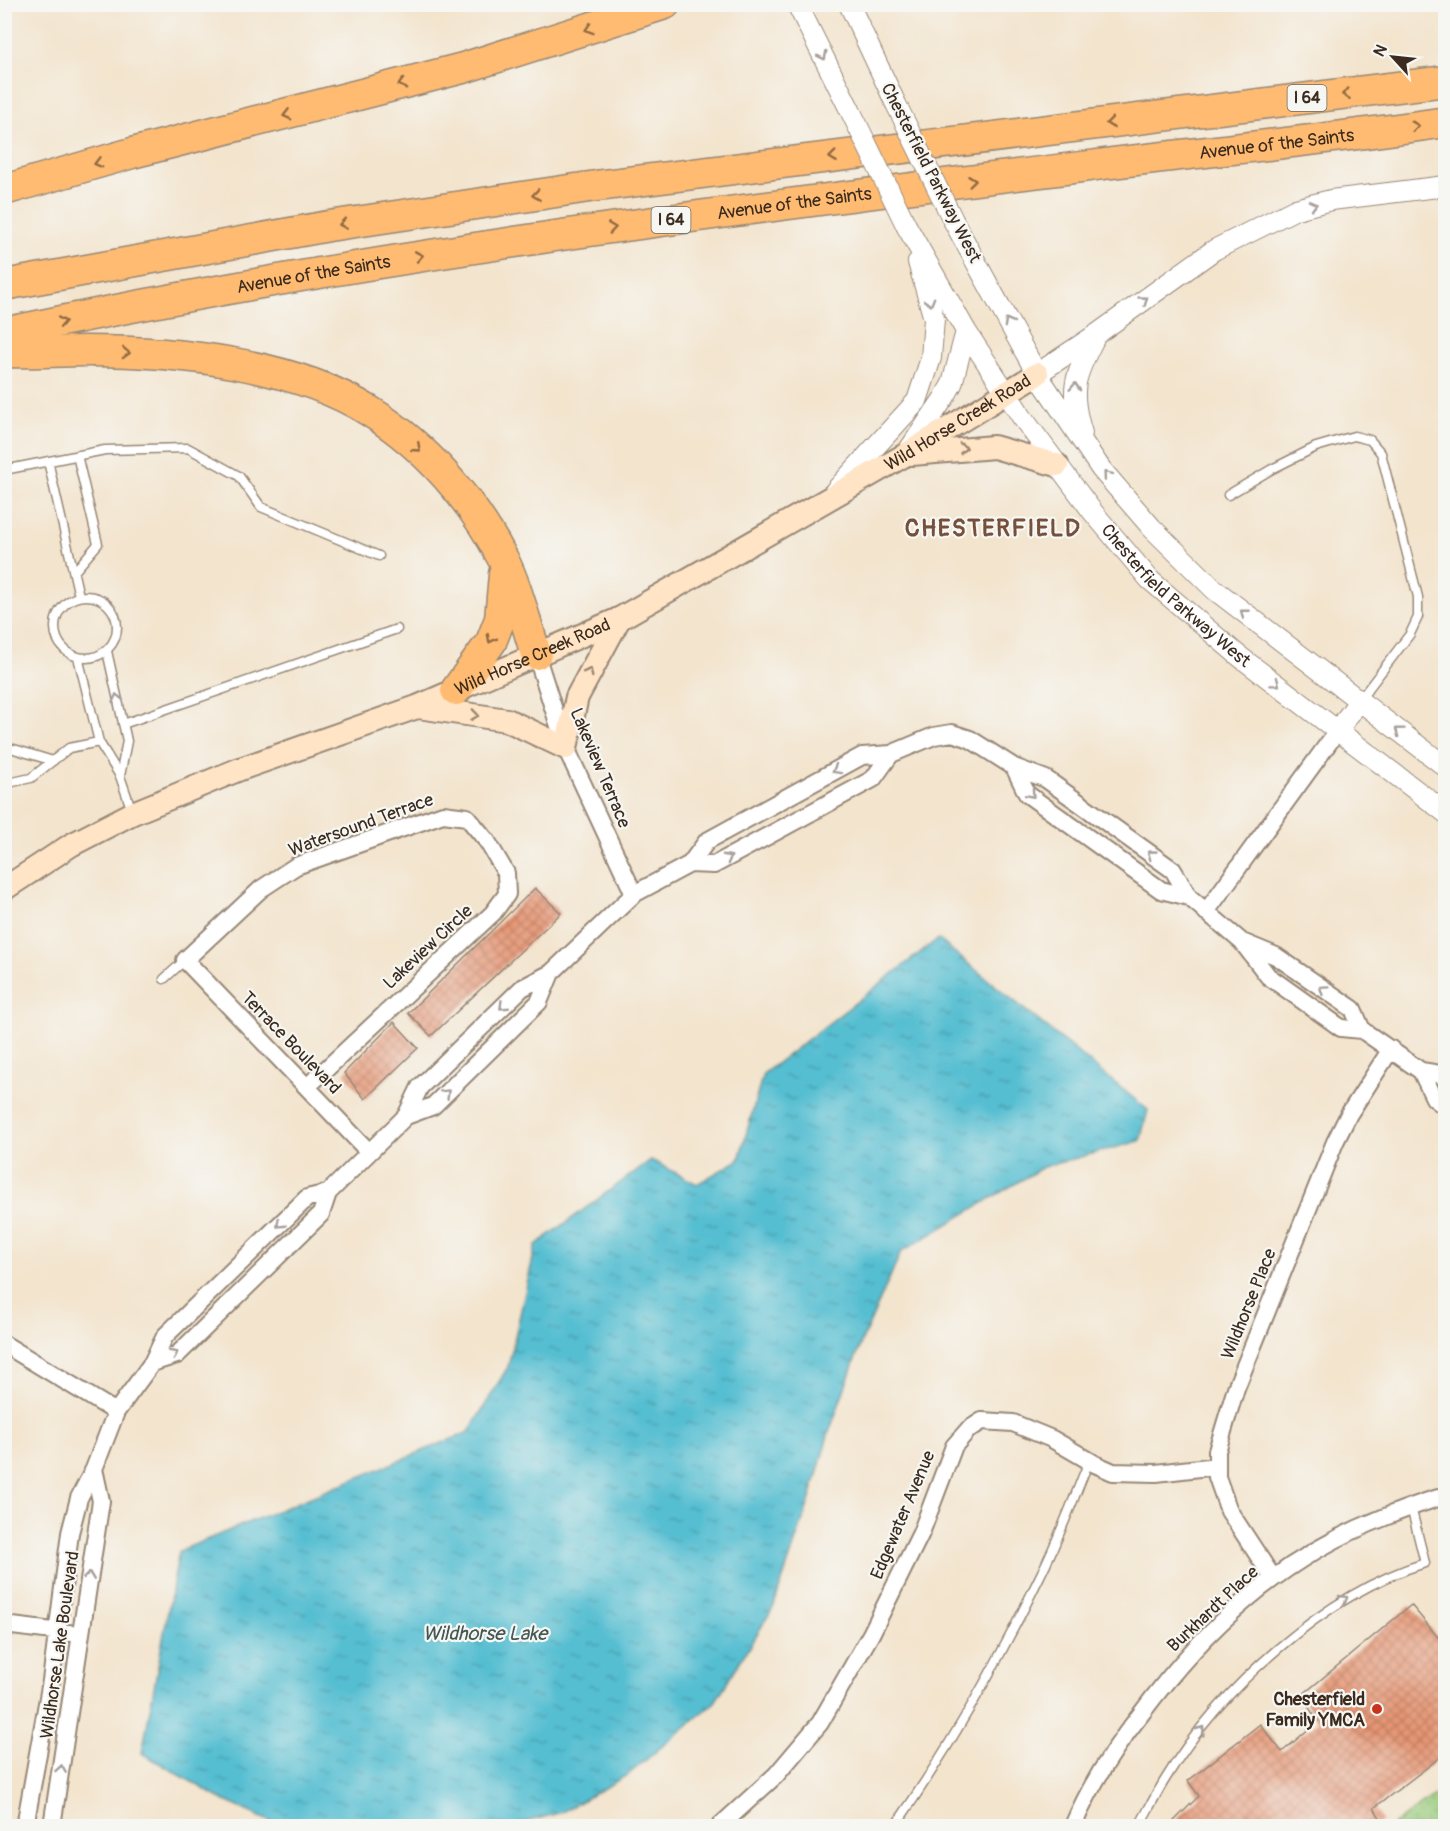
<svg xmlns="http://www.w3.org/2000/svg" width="1450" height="1831" font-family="Pangolin,sans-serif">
<defs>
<pattern id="park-dots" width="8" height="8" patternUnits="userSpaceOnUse" patternTransform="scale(1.5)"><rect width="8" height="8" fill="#99cb7b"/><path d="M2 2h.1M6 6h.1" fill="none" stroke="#85ae6a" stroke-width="1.8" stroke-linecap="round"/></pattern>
<pattern id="water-ripples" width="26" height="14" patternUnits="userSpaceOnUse" patternTransform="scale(1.5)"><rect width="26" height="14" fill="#54bed1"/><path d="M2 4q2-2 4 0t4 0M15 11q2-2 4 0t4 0" fill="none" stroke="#479ba9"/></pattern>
<pattern id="building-cross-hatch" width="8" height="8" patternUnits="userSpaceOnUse" patternTransform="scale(1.5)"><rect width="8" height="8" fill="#e69675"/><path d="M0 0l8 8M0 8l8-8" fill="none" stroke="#bc7b5f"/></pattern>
</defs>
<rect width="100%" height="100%" fill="#f6f6f2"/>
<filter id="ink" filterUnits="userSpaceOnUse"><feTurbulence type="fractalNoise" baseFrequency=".0167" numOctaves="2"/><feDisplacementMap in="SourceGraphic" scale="12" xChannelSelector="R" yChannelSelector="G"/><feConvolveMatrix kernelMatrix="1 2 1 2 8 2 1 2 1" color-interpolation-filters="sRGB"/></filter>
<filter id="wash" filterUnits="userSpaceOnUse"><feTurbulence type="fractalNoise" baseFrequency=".008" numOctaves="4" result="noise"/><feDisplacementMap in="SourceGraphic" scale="24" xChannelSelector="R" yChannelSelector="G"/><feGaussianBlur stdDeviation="1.35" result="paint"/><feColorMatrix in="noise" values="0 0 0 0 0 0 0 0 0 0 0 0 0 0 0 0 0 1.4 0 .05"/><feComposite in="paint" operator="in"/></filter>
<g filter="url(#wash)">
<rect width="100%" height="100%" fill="#f3e4cd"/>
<path fill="url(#park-dots)" stroke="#6a7a4c" stroke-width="1.5" d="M1445,1789V1826H1391Z"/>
<path fill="url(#water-ripples)" stroke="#487478" stroke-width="1.5" d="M938,939L1148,1110L1140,1141L1043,1167L901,1252L861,1343L828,1435L811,1496L773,1608L715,1702L629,1774L562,1812L512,1826H280L223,1800L142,1753L179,1551L469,1432L508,1367L536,1245L651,1160L697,1184L739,1160L763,1074Z"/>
<g id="blocks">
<path fill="url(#building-cross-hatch)" d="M535,888L561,913L431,1036L408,1013Z
M394,1022L418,1048L365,1099L344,1073Z
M1411,1605L1442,1642L1446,1639V1753L1374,1808L1382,1821L1375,1826H1169L1199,1796L1188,1781L1260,1724L1282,1752L1318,1721L1301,1696Z"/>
</g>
</g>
<g filter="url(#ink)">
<use href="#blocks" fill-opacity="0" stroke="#978776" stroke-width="1.5"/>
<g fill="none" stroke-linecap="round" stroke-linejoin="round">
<g stroke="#978776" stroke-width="11">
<path id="service" d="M48,461L79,596
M4,470L105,450L188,448L239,476L261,507L379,556
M1228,495L1272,469L1316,447L1354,436L1370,440L1381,453L1418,597V617L1410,634L1359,701
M74,572L98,544L77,455
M55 627a31 31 0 1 1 62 0a31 31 0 1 1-62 0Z
M107,651L127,741L120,776
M78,657L99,742L120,776L132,811
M123,724L397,629
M14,749L53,761
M4,784L31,778L69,748L99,742
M164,979L185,960
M895,1826C950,1747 999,1661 1041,1574C1059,1538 1074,1498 1089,1461
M1139,1826C1148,1810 1156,1794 1166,1778C1220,1689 1324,1594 1425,1563L1411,1507"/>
</g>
<g stroke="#978776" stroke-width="20">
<path id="minor" d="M536,654L566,748L634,894
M891,754L873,779L714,865L690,864L707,841L862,756L891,754L934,736L952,733L970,739L1014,767
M1189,897L1161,890L1027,794L1014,767L1046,779L1173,870L1189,897L1242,942
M1206,912L1338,730
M551,973L539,1002L433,1106L406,1116L420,1087L522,988L551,973L634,894L690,864
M1362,1030L1353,1009L1276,956L1242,942L1268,976L1341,1028L1362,1030L1421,1071
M1446,1079L1440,1074L1421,1071L1434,1098L1446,1107
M307,1087L493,913L507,894L506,873L487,841L467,817L443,814L296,866L261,889L185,960L369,1152
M328,1193L307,1198L165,1336L152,1363L177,1355L321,1214L328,1193L406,1116
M4,1344L116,1412
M94,1469L116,1412L152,1363
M1273,1578L1229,1511L1217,1477V1451L1236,1388L1335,1142L1349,1114L1391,1049
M4,1625L69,1633
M25,1826L51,1681L70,1533L79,1498L94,1469L101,1501L52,1826
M720,1826L776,1775L820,1723L871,1634L921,1533L954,1446L968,1430L982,1421L1013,1423L1052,1439L1095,1464L1113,1472L1156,1473L1217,1466
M1073,1826C1090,1786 1114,1748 1141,1714C1206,1626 1282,1557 1385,1517C1405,1509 1425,1501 1446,1496"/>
</g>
<g stroke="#978776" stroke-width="22">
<g id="tertiary">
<path d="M797,4L849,108"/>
<path d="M849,4L895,102"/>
<path d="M954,222L1037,374L1101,469L1152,528L1215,590L1446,767"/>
<path id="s1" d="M907,227L966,331L1022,417L1092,511L1150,580L1239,656L1446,813"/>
<path d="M1037,374L1097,334L1214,250L1296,209L1331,200L1446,186"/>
<path d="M1082,433C1069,391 1074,377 1094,339"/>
<path d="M906,454L944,398L952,384L966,331"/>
<path d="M835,491L917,401L931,358L934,319L918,262"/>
<path d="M1338,730L1359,701"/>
</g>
</g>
<g stroke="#978776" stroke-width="26">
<g id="secondary">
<path d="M912,454L994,447L1057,465"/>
<path d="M418,707L507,720L566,748L577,697L619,619"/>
<path id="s2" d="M4,889L71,845L133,813L240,769L417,707L619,619L905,455L1037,374"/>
</g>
</g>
<g stroke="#978776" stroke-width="33">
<g id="motorway">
<path d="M4,190L132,153L463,68L665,4"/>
<path d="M4,285L329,226L596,186L1446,81"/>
<path id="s3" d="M4,333C362,256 726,211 1089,166C1208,151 1327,140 1446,122"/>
<path d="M4,352C32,353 59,351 86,351C177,351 294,363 371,412C427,447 473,501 503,559C517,586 526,624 536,654"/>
<path d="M456,690L491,642L500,619L504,574"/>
</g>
</g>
<use href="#service" stroke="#fff" stroke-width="8"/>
<use href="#minor" stroke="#fff" stroke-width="16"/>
<use href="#tertiary" stroke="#fff" stroke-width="20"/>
<use href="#secondary" stroke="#ffe4c6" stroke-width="22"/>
<use href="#motorway" stroke="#febb71" stroke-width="30"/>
<g stroke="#978776" stroke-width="22" stroke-linecap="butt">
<path id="tertiary-bridge" d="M895,102L954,222
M849,108L907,227"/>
</g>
<use href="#tertiary-bridge" stroke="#fff" stroke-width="20"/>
</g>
<defs><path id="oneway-chevron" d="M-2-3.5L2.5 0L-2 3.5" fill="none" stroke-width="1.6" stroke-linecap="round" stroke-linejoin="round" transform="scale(1.5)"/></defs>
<g stroke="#936b43">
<use href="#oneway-chevron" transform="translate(589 29) rotate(162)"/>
<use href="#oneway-chevron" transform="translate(402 84) rotate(165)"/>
<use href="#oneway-chevron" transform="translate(1346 94) rotate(173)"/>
<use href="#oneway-chevron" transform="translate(287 115) rotate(166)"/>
<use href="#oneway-chevron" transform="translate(1110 123) rotate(173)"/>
<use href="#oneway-chevron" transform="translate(1415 126) rotate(-7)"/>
<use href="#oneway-chevron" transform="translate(833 157) rotate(173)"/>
<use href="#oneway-chevron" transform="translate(98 163) rotate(165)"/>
<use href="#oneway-chevron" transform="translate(972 181) rotate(-7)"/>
<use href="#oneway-chevron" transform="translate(536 195) rotate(172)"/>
<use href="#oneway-chevron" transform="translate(343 224) rotate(171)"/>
<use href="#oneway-chevron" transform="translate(612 228) rotate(-8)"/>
<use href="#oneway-chevron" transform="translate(419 256) rotate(-10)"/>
<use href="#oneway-chevron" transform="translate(62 322) rotate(-11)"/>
<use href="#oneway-chevron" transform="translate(126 353) rotate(2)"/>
<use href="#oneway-chevron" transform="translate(417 448) rotate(41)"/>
<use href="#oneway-chevron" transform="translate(491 639) rotate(117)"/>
</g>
<g stroke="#a79f9a">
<use href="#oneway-chevron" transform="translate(823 56) rotate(63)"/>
<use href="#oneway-chevron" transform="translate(1313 205) rotate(-15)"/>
<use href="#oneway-chevron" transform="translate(1144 300) rotate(-36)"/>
<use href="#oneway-chevron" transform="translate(930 302) rotate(74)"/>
<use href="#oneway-chevron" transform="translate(1008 322) rotate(-119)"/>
<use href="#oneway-chevron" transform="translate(1075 387) rotate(-87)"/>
<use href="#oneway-chevron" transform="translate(1107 475) rotate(-130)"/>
<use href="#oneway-chevron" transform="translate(1244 613) rotate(-142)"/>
<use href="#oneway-chevron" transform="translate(1276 683) rotate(37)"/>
<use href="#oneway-chevron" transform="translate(117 698) rotate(-103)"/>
<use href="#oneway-chevron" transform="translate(1399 731) rotate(-143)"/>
<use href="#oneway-chevron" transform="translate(836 770) rotate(151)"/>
<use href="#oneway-chevron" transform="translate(1031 794) rotate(48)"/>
<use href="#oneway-chevron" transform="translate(1151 854) rotate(-144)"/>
<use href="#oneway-chevron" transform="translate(728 858) rotate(-28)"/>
<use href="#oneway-chevron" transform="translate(1323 989) rotate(-145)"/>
<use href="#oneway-chevron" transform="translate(503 1006) rotate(136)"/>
<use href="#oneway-chevron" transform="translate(446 1093) rotate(-45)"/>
<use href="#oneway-chevron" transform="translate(280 1224) rotate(136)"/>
<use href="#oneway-chevron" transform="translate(174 1354) rotate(-28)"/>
<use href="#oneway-chevron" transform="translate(89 1576) rotate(-82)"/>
<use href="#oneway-chevron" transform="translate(1344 1599) rotate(-29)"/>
<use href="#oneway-chevron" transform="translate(1201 1730) rotate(-53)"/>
<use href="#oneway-chevron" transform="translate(61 1769) rotate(-81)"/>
</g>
<g stroke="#9d8772">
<use href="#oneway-chevron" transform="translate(963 448) rotate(-3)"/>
<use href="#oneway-chevron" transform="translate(589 672) rotate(-63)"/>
<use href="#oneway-chevron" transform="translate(475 715) rotate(8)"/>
</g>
</g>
<circle fill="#c8321e" stroke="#f6f6f2" stroke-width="2" cx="1377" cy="1709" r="6"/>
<g text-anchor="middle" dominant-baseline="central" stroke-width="4.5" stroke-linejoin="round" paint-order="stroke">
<g fill="#f6f6f2" stroke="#73675e" stroke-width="1.5">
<rect x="1287.5" y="85" width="39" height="26" rx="4.5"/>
<rect x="651.5" y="207" width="39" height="26" rx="4.5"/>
</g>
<g font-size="16" font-weight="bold" fill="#3b2a1e">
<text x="1307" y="98">I 64</text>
<text x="671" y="220">I 64</text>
</g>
<g font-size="18" fill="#3b2a1e" stroke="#f6f6f2">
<text stroke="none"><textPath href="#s3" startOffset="1287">Avenue of the Saints</textPath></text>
<text transform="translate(931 173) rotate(63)">Chesterfield Parkway West</text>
<text stroke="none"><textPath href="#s3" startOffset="801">Avenue of the Saints</textPath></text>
<text stroke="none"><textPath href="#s3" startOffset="315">Avenue of the Saints</textPath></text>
<text stroke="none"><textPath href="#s2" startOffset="1065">Wild Horse Creek Road</textPath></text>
<text stroke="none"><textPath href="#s1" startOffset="459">Chesterfield Parkway West</textPath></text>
<text stroke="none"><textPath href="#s2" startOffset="579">Wild Horse Creek Road</textPath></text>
<text transform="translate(600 768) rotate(67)">Lakeview Terrace</text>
<text transform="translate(361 825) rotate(-20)">Watersound Terrace</text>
<text transform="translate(428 947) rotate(-43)">Lakeview Circle</text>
<text transform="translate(291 1043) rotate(46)">Terrace Boulevard</text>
<text transform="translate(1249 1304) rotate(-68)">Wildhorse Place</text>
<text transform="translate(903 1515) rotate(-67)">Edgewater Avenue</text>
<text transform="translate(1213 1609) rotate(-43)">Burkhardt Place</text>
<text transform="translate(60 1645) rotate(-82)">Wildhorse Lake Boulevard</text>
</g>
<g font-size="18" font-weight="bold" fill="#3b2a1e" stroke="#f6f6f2" text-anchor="end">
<text x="1365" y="1699">Chesterfield<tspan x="1365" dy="21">Family YMCA</tspan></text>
</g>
<g font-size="20" font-style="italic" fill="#425654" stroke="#f6f6f2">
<text x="485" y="1633">Wildhorse Lake</text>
</g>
<g font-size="24" font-weight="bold" letter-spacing="1.5" fill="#77503c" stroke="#f6f6f2">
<text x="993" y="528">CHESTERFIELD</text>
</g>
</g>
<rect width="1450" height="1831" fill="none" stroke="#f6f6f2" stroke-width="24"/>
<g transform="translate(1393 57) rotate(297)" stroke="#f6f6f2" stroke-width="4.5" paint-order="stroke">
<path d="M0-4.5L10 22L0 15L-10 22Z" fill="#3b2a1e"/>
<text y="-9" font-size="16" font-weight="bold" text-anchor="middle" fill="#3b2a1e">N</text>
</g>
</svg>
